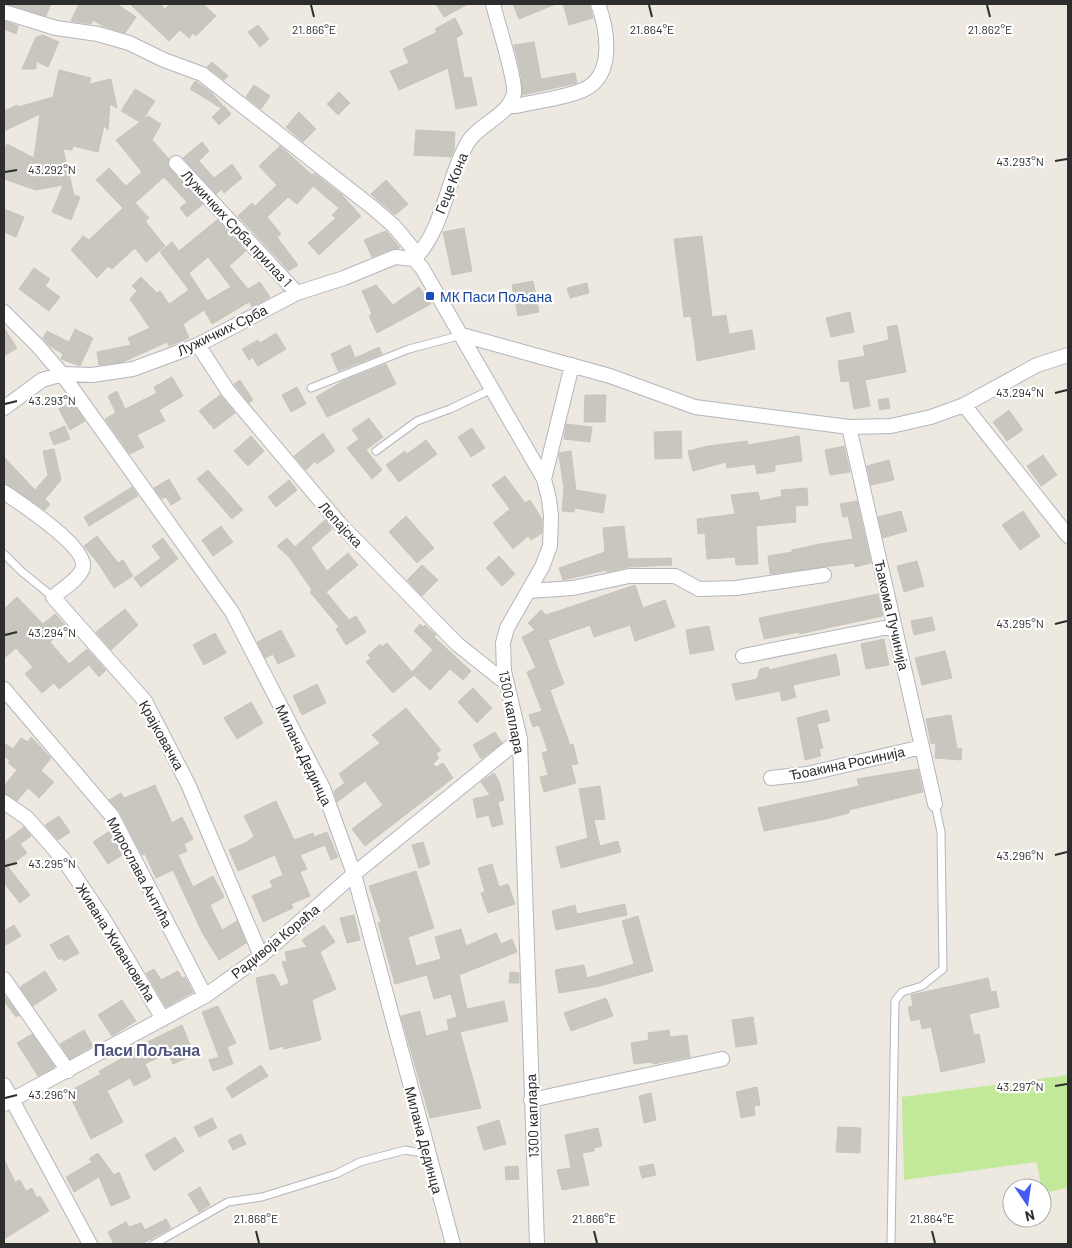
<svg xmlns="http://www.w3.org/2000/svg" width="1072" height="1248" font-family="Barlow,sans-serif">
<rect width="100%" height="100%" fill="#eee9e0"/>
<path fill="#c2e99a" d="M1068,1075V1188L1042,1193L1037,1162L904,1180L902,1097Z"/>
<path fill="#c9c5bf" stroke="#c9c5b9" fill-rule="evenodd" d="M7,4H51L46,16Z
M79,4H117L136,17L125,33L103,26L93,20L91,24L71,21Z
M130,4H160L165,9L170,4H203L216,16L196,36L193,33L189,38L180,30L169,41Z
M436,4H468L444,17Z
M513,4H556L519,19Z
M563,4H589L593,18L569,25Z
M455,18L463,34L456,38L464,78L471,77L477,105L456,109L448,68L399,90L390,71L409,63L403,49L437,32L435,29Z
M4,21L18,26L16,34L4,29Z
M258,25L269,39L260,47L248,32Z
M43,35L59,42L48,67L36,61V69H22L36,37Z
M534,42L541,79L575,73L577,83L522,95L521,75L514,45Z
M212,62L228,76L224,80L207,67Z
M59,70L91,78L89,84L111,79L117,108L110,104L108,130L104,126L98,152L73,146L72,150L63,149L74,195L80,197L71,220L52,212L63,185L36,190L4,179V151L7,144L34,158L40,114L4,131V111L17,105L18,107L53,97Z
M195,81L211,92L223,106L221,108L190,89Z
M254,85L270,96L261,109L246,97Z
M135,89L155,101L143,119L148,116L161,124L152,140L169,159L167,164L170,169L203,204L187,217L180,208L187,202L164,177L135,203L149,218L145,221L165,246L146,262L135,248L112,269L108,266L97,278L71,250L83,236L89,240L123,208L96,180L109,168L126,186L142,172L116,140L140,122L121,111Z
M339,92L350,103L338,115L327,104Z
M224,106L231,114L219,125L212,117Z
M299,112L316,129L303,142L286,127Z
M416,130L455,132L454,150L451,157L414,155Z
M202,142L209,151L199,161L214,178L232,164L242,178L224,193L222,189L216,194L183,158Z
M280,146L312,175L314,173L341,194L361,216L319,255L308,243L336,218L332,215L339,208L313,186L297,204L288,197L267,217L281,234L277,237L298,265L289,271L238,216L252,203L255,206L277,185L259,166Z
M386,180L408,204L395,215L371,194Z
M4,209L24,217L16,237L4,232Z
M217,220L246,251L229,266L248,289L260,282L270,297L252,307L249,302L212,324L204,310L183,324L189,338L169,346L167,342L123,362L99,365L97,352L131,345L128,338L150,328L130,299L137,291L132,286L141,277L157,293L160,291L169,304L189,290L160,252L172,242L179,251ZM208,257L231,287L207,301L189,273Z
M464,228L472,271L452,275L443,232Z
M386,231L400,248L392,249L372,257L364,240Z
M702,236L712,317L726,315L729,334L752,330L755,349L697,361L691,316L684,317L674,239Z
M34,268L50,279L45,286L60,297L49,311L19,289Z
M533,281L539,312L518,316L512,285Z
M587,283L589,293L570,298L567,288Z
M376,285L393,305L419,287L431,304L377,333L369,316L372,314L362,291Z
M850,312L854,332L831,337L826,318Z
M897,325L906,372L865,380L870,406L854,409L849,381L841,382L838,361L865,356L863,346L889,340L887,327Z
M4,328L17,348L4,356Z
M75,329L93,338L80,366L61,359L63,354L50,346L43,338L47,331L69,342Z
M276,333L286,349L258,366L252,357L249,360L242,349L258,340L260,343Z
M350,345L355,358L379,347L382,354L338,371L331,354Z
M386,364L396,384L327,417L316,397L343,381Z
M172,377L183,396L159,410L165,421L137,435L144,447L130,454L105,419L116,413L108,396L117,391L125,409L157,393L154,387Z
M240,380L253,400L249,403L234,384Z
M297,387L306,404L291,412L282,395Z
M220,395L235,413L214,429L199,411Z
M585,395H606L605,422H584Z
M888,398L890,408L880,410L878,400Z
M72,402L85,421L70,430L59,409Z
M1009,410L1023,430L1007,441L993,422Z
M369,418L383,437L366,450L382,470L372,479L347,448L359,439L352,430Z
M566,424L592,427L590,442L564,439Z
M65,426L70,439L54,445L49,433Z
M472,428L485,448L471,457L458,437Z
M681,431L682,458L655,459L654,432Z
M323,433L335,451L317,464L315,461L306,470L294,456Z
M251,436L264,451L248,466L234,451Z
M799,436L802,461L775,465V471L757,474L755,464L727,468L726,462L693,471L688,451L708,446L747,441L748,445Z
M426,440L437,454L399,482L386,465L405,451L407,454Z
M844,446L850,472L830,475L825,450Z
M54,449L61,480L45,499L50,504L45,510L4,483V457L35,490L48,475L43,451Z
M571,451L576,490L606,495L603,513L575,508L574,512L562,511L564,488L559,456V453Z
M1043,455L1057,475L1041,486L1027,466Z
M889,460L894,480L871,485L867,466Z
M208,470L243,510L232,519L197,479Z
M505,476L525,503L530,500L542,519V533L531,540L528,536L513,549L493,523L510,509L492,485Z
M169,479L181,499L171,505L166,497L162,499L154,488Z
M289,480L297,490L276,507L268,497Z
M132,487L138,496L89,526L84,517Z
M807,488L808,505L795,506L796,522L756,526L758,564L736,565L735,557L707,559L705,533L698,534L697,519L735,514L731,495L758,492L760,501L782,496L781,490Z
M857,501L871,563L855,567L854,563L770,574L768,556L792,552V550L820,544L853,539L848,516L843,517L840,504Z
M901,511L907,531L883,538L878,517Z
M1023,511L1040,536L1020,550L1002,525Z
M406,516L434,548L417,563L389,532Z
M325,520L332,529L311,548L327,571L348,553L358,565L326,592L349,620L356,616L366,632L346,645L336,629L339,627L310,592L312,590L290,558L277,546L287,538L295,547Z
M221,526L233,542L213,556L202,540Z
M624,526L628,559L671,558L672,565L629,567L607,572V570L563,580L559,568L605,552L603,528Z
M97,536L118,563L123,560L133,576L114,588L98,563L84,546Z
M163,538L178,559L141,587L134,578L161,558L152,546Z
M499,556L515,574L502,586L486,568Z
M917,561L924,586L904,592L897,566Z
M422,565L438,580L422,596L407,580Z
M635,585L643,608L665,600L675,627L635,641L630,625L594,637L590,625L548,640L564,684L550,690L570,745L573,744L578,764L571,765L576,783L544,792L540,777L548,775L542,753L548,751L539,725L533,727L529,715L542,711L527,672L536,668L522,637L535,630L528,623L541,610L546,615Z
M878,594L883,616L799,634V632L764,639L759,618Z
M17,597L43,624L55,614L67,627L50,642L69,664L87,649L106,670L99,677L89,665L59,689L54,683L42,693L25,674L33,667L16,648L4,658V609Z
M125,609L138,625L111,650L96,632Z
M932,617L935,630L914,635L911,621Z
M420,624L423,627L425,625L436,635L434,637L471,671L463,680L450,669L430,690L414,675L393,693L366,662L371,658L368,655L380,644L382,647L387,643L412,672L433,650L414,631Z
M709,626L714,650L690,654L686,630Z
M281,630L295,656L278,664L273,654L265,658L257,642Z
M215,633L226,653L204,665L193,645Z
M884,639L889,665L866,669L861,644Z
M945,651L952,678L922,685L915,658Z
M836,654L840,675L793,685L796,697L782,701L780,691L736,700L732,684L757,679L760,669L769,667V670Z
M317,684L326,703L302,715L293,696Z
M473,688L492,708L477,723L458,702Z
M251,702L263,723L237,739L224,718Z
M406,708L441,750L436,754L439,758L433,764L436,767L443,763L453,778L365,846L352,829L383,805L365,781L337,802L334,791L345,783L339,774L380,743L372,735Z
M827,710L830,721L817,724L823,748L819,749L821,756L805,760L797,718Z
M951,715L957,748L962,749L961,760L935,758L936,743L931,744L926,719Z
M495,732L502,743L481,759L473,745Z
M31,737L51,758L41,771L54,782L39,798L28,788L17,801L4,793V786L17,770L8,763L10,760L4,756V743L13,749L21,738L28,742Z
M918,769L923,792L849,810V813L826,819L764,831L758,808L859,786L857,779Z
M494,773L499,781L504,800L498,802L503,824L492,827L489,815L477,818L473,799L490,795L481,782Z
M155,785L172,823L182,817L193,839L184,844L187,851L178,855L193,887L213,876L224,897L210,905L222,930L237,921L246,943L219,960L202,932L173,870L156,878L145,854L142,855L120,812L109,800L121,793L124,798Z
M600,786L605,819L594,820L600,846L618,841L621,852L561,868L556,847L588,838L579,789Z
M276,801L294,840L313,833L314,837L327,832L338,857L331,860L325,845L300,855L307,869L300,872L310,896L291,904L293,908L263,922L252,896L273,887L270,881L283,875L275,855L238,871L229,850L247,842L254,836L244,816Z
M59,816L70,832L58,840L45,825Z
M24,827L31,836L20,844L27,853L8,867L30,895L20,903L4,883V842Z
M110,831L122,855L108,864L93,842Z
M423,842L430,864L419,868L412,845Z
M492,864L499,887L508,884L515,904L488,913L481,893L485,892L478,868Z
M416,871L434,928L408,937L416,966L441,959L435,937L461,929L466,946L496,933L501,944L512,939L517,952L459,975L467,1009L504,1001L508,1021L460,1032L481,1108L430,1118L401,1016L420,1011L426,1036L449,1030L447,1020L457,1017L451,994L434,999L427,975L395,984L378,923L381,922L369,886Z
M625,904L627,915L556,930L552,911L575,905L577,914Z
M354,915L360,940L347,943L340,918Z
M638,916L653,971L600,986L559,993L555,970L584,965L587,978L634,964L622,921Z
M14,925L21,936L4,946V931Z
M324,925L335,942L320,952L336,989L312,1000L321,1040L284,1049L283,1046L270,1050L256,978L274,974L281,987L289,983L282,962L287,961L285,952L307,947L302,940Z
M68,935L79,953L64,961L61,958L59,960L50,945Z
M154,969L161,980L178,971L182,978L185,977L193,992L166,1007L146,973Z
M45,971L57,990L33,1006L20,987Z
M510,972L519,973V983H509Z
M988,978L991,992L996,991L999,1007L969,1014L974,1035L979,1034L985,1062L941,1072L931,1027L922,1029L920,1019L911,1021L908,1007L913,1006L911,995Z
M6,997L19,1015L16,1017L4,1001Z
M606,998L613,1016L571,1031L564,1013Z
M122,1000L136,1021L112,1036L98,1015Z
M218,1006L236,1043L227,1047L233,1064L213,1071L209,1060L219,1057L202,1012Z
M753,1017L757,1044L736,1047L732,1020Z
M182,1025L194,1055L173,1064L168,1053L145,1064L151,1077L134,1086L130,1078L107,1091L123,1122L91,1139L68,1092L101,1074L99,1071L121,1059L119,1056Z
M84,1030L93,1046L70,1059L60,1044Z
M669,1030L670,1037L687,1035L690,1057L653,1064L652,1062L634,1064L631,1043L649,1040L648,1033Z
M32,1034L55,1067L38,1076L17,1043Z
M261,1065L268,1076L232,1098L226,1088Z
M757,1087L760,1105L754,1106L755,1115L741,1118L736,1092Z
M651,1093L656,1120L644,1123L639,1096Z
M212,1118L217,1128L199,1137L194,1127Z
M499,1120L506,1144L484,1150L477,1127Z
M838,1127L861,1128L860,1153L836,1152Z
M598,1128L602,1146L594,1148V1151L582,1153L589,1185L562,1190L557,1170L571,1168L565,1135Z
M241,1134L246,1144L233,1150L228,1140Z
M175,1137L184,1151L154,1171L145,1155Z
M98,1153L114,1175L119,1172L130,1198L111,1206L99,1177L74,1192L66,1177L92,1162L89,1159Z
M4,1159L15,1182L20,1180L26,1191L32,1188L37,1198L40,1196L49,1211L4,1239Z
M653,1164L656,1175L642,1178L639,1167Z
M518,1166L519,1179L506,1180L505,1167Z
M200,1187L210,1205L199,1212L188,1194Z
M166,1219L171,1228L142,1244H114L108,1232L126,1222L129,1227L141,1223L145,1230Z"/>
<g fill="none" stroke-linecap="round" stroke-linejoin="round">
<g stroke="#b3b5bf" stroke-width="9">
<path id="lane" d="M311,388L409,349L462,335
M376,451L417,421L450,409L492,389
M4,554L21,571L53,597
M154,1244L228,1202L262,1197L336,1174L360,1162L405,1150L427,1154
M891,1244L895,1001L902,992L922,986L943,969L941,832L935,804"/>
</g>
<g stroke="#b3b5bf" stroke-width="16">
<path id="street" d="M4,12L56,28L98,34L129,43L164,60L202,74L372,207L394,226L418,255
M508,106H516C533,102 578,96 590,86C614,69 607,28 598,4
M176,163L297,293
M414,259L422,268L544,479L549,499L551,516L550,546L542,567L507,628L503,643L504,671L520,739L537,1244
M414,259C444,230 447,177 468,142C480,123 509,116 514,93C516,80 497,21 493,4
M4,312L38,346L62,374L232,612L323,788L354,874L453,1244
M462,335L610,376L695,407L849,427L891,426L931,417L964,405L1037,365L1068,355
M198,345L228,391L339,523L457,644L506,683
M964,405L1068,536
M4,408L42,380L62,374L92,375L133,369L198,345L297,293L344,278L395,257L414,259
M849,427L935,804
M544,479L572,365
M4,492C20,503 86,546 83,567C81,578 61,590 53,597L145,701L188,784L261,956
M529,591L573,588L629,576H675L699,589L736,588L824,575
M743,656L894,626
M4,689L112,816L205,996
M771,778L807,774L922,747
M4,802L27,818L64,860L103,918L163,1019
M4,979L68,1071
M4,1085L90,1244
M531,1100L722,1059
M4,1104L205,996L261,956L354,874L520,739"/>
</g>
<use href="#lane" stroke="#fff" stroke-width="7"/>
<use href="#street" stroke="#fff" stroke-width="14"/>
</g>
<path fill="none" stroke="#2d2d2d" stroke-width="2" d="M311,5L314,17M649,5L652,17M987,5L990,17M1055,161L1067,159M5,172L17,170M1055,393L1067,390M5,404L17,401M1055,624L1067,621M5,635L17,632M1055,855L1067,852M5,866L17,863M1055,1086L1067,1084M5,1098L17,1095M256,1231L259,1243M594,1231L597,1243M932,1231L935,1243"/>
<rect fill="#1a4fb4" stroke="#fff" stroke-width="2" x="425" y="291" width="10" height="10" rx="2.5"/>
<g text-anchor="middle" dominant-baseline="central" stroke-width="4.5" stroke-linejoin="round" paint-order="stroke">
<g font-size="14" fill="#2d2d2d" stroke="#fff">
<text transform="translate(451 183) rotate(-68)">Геце Кона</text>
<text transform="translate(237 228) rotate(47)">Лужичких Срба прилаз 1</text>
<text transform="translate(222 330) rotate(-26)">Лужичких Срба</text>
<text transform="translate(341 524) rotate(47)">Лепајска</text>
<text transform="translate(892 615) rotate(77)">Ђакома Пучинија</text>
<text transform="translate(512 712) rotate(79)">1300 каплара</text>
<text transform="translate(162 735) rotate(61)">Крајковачка</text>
<text transform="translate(304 755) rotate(64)">Милана Дединца</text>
<text transform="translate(847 763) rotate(-12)">Ђоакина Росинија</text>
<text transform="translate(140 872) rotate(62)">Мирослава Антића</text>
<text transform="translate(275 941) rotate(-39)">Радивоја Кораћа</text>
<text transform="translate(116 942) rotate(58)">Живана Живановића</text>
<text transform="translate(532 1116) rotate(-92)">1300 каплара</text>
<text transform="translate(424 1140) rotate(75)">Милана Дединца</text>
</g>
<g font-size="14" fill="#164399" stroke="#fff" text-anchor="start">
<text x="440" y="296">МК Паси Пољана</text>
</g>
<g font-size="16" font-weight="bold" fill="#4d537d" stroke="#fff">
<text x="147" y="1049">Паси Пољана</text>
</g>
</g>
<g font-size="12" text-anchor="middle" fill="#2d2d2d" stroke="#fff" stroke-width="4.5" stroke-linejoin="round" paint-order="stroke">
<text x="314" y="34">21.866°E</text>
<text x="652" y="34">21.864°E</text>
<text x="990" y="34">21.862°E</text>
<text x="1020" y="166">43.293°N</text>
<text x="52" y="174">43.292°N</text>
<text x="1020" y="397">43.294°N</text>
<text x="52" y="405">43.293°N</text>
<text x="1020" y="628">43.295°N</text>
<text x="52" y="637">43.294°N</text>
<text x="1020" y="860">43.296°N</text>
<text x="52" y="868">43.295°N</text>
<text x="1020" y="1091">43.297°N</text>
<text x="52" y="1099">43.296°N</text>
<text x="256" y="1223">21.868°E</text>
<text x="594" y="1223">21.866°E</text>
<text x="932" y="1223">21.864°E</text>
</g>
<rect width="1072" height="1248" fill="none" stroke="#2d2d2d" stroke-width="10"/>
<g transform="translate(1027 1203) rotate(167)"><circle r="24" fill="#ffffff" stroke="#ababab"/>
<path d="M0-4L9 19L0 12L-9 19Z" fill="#4559f5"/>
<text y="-8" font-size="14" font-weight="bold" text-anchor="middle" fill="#2d2d2d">N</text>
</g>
</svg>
